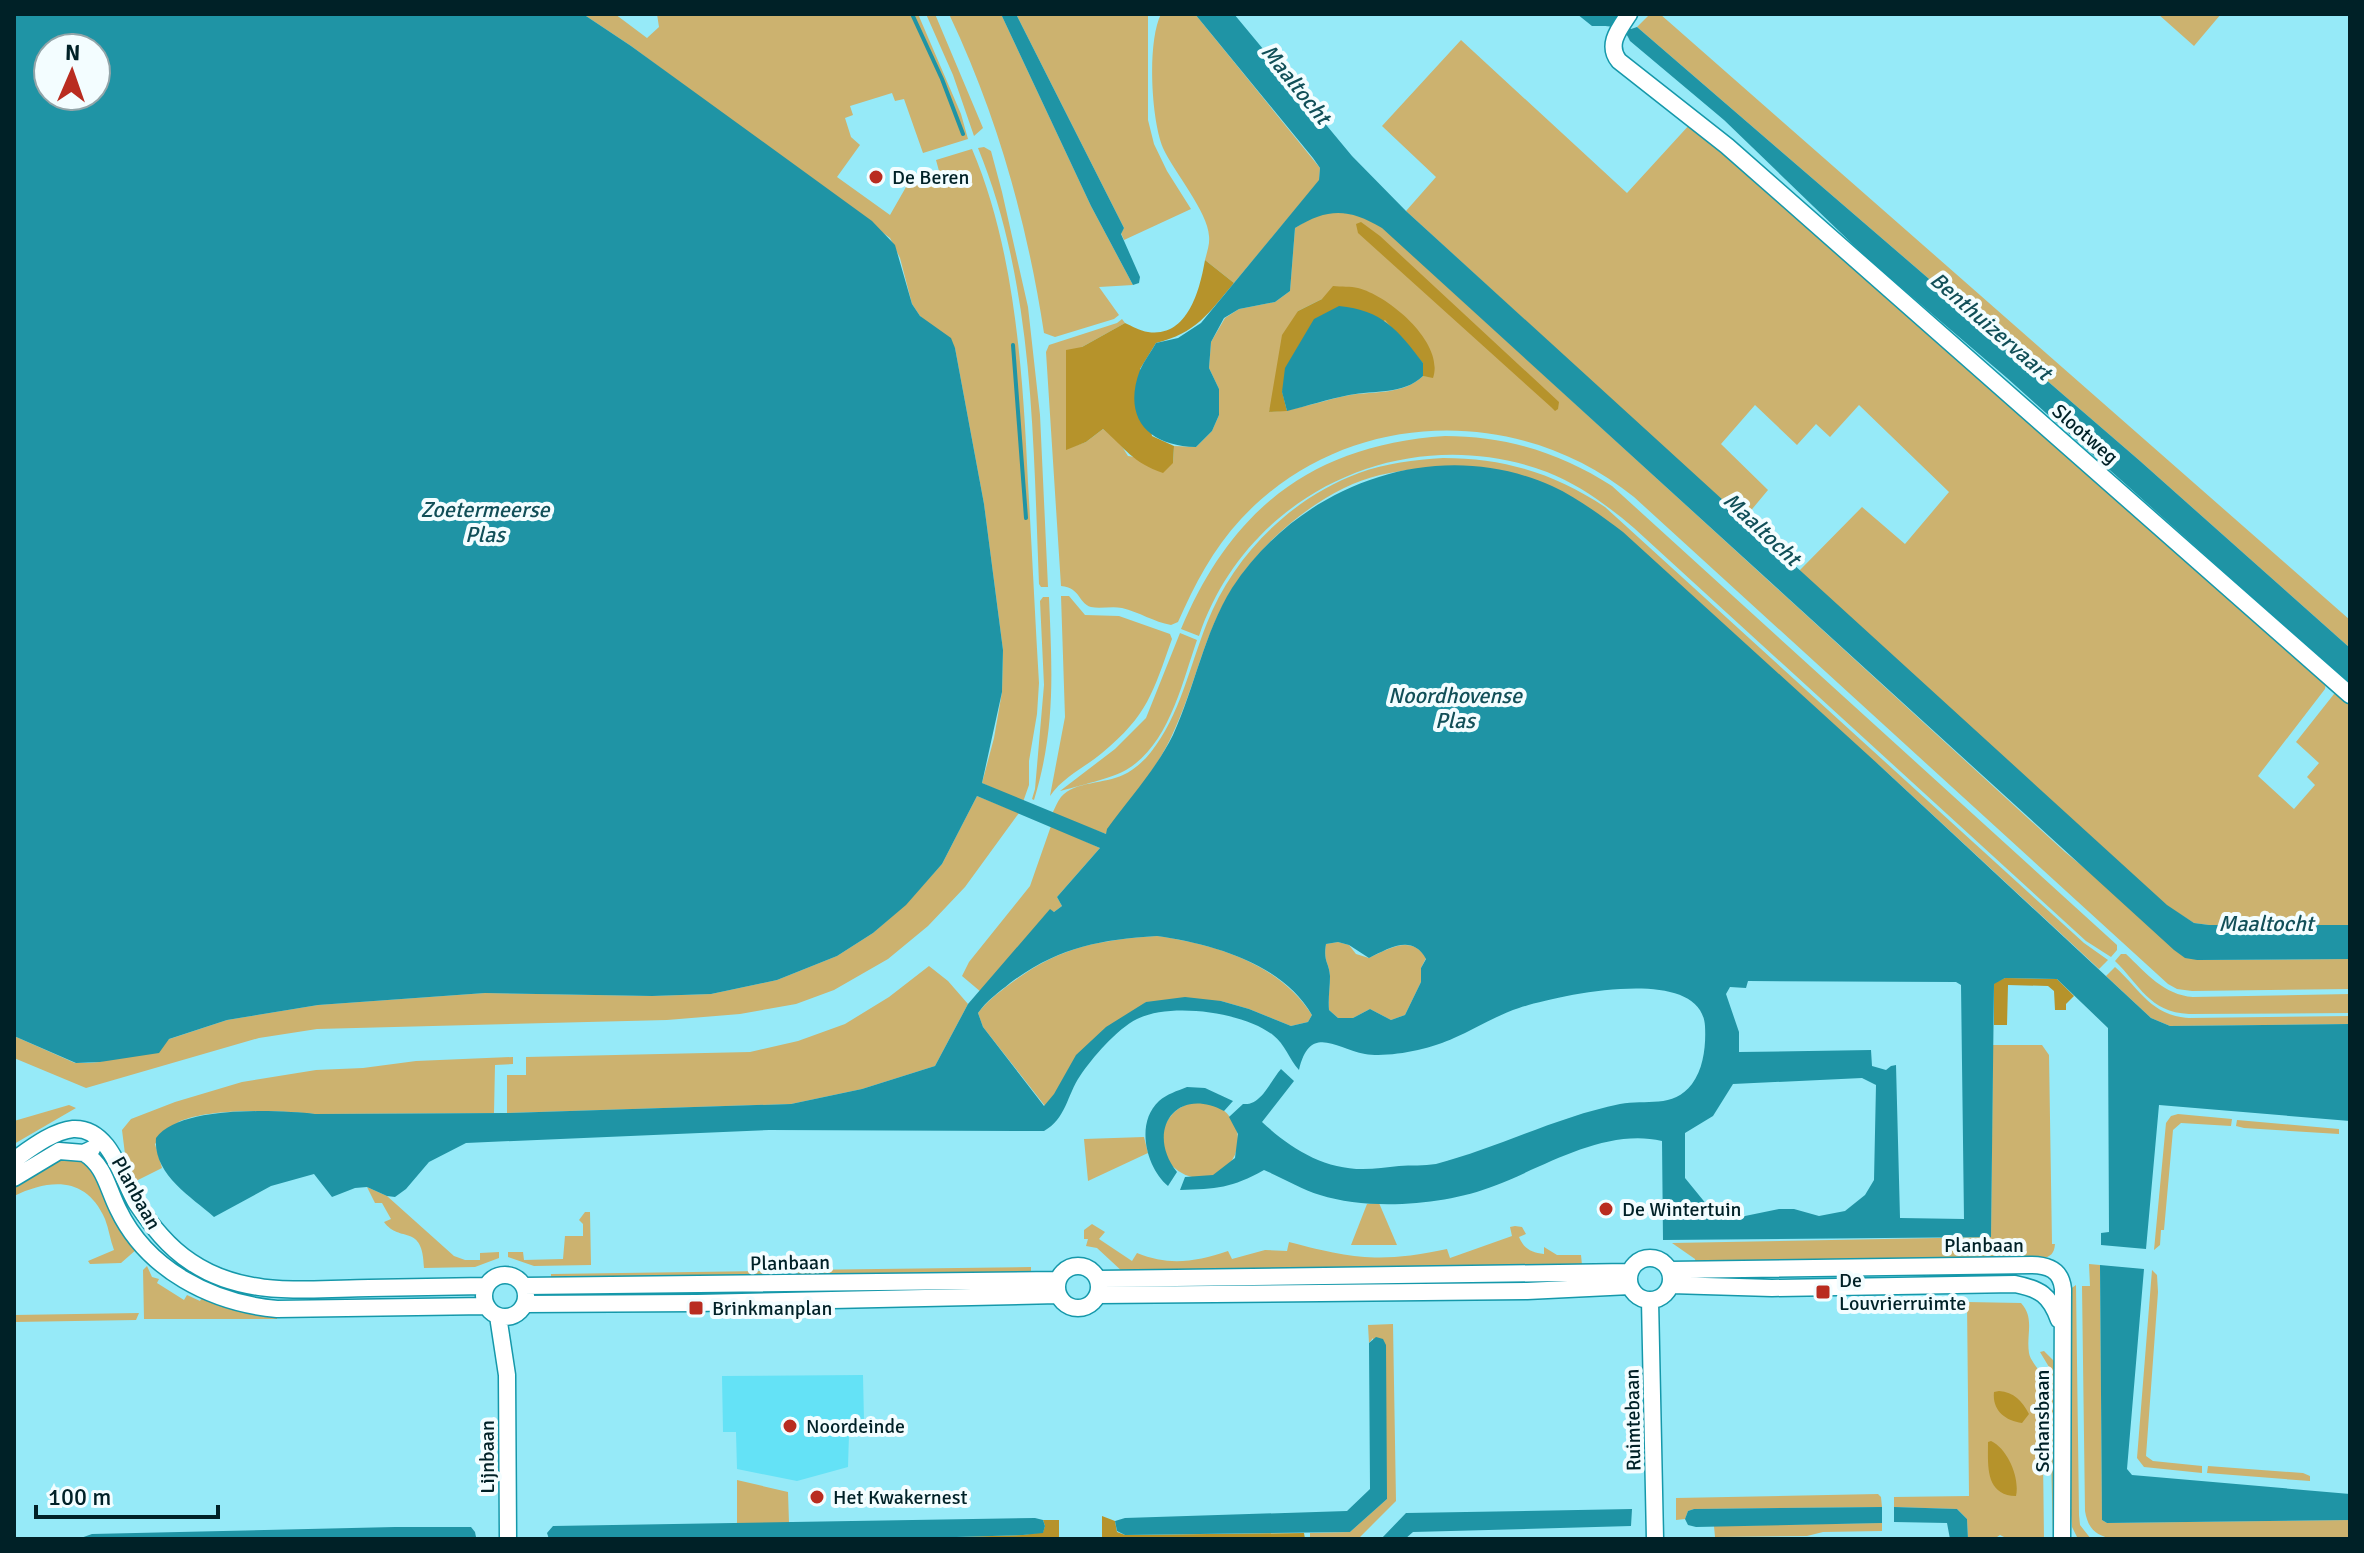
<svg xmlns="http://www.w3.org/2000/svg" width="2364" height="1553" font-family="Signika,sans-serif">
<rect width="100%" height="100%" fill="#96eaf8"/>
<path fill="#64e2f6" d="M863,1375L864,1421L849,1434L848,1467L797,1481L737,1469L736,1432H723L722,1376Z"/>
<path fill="#ccb26f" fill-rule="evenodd" d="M583,14H615L647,38L659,27L657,14H918L961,114L968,139L923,153L904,99L895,101L892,93L850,106L853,115L845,118L851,137L860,145L837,177L890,215L914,173L916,177L939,171L936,160L972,149C1015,249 1023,374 1028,483C1032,550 1035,617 1039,683L1037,714L1029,761V785L1023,802L982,783L994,738L1002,692L1003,650L984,504L955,348L920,316L912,304L900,258L890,238L631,46Z
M926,14H935L983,128L974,136L953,75Z
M949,14H1001L1091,206L1133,285L1099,287L1119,315L1114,319L1055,337L1044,333C1027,222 997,115 949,14Z
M1016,14H1148V120L1154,144L1167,171L1191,209L1124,240L1121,233L1124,228Z
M1161,14H1195L1320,168L1319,181L1234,283L1205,260C1207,252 1210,244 1209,236C1208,212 1174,172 1163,148C1151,119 1147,42 1161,14Z
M1650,14H1660L2350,620V648L2140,461L1637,27Z
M2158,14H2221L2194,46Z
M1461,40L1627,193L1691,123L2326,682L2325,689L2258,776L2294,809L2315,785L2307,777L2319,763L2296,742L2334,694L2339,693L2350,702V925H2209L2194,923L2167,906L1799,571L1862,507L1905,544L1949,492L1859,405L1830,437L1816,424L1797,445L1755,405L1721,444L1768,490L1743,520L1406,211L1436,177L1382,126Z
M984,147L991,151L1002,192L1028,307L1040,415L1048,587H1041L1039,584C1033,439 1034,284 978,148Z
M1339,212L1362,216L1382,227L2065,852L2197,960L2350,959V989L2192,991L2177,989L2168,984L1634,497C1519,403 1345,407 1241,519C1213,549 1195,584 1178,622L1171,625C1154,622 1139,612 1122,608C1112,606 1100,609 1091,607C1078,603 1081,588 1061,586L1046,352L1049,345L1117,323L1122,319L1125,323L1082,347L1066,449L1086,442L1103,429L1119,442L1128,456L1173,463L1174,446L1196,447L1212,431L1219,415V389L1209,368L1211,342L1225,318L1239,309L1275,302L1290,291L1295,228L1316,215ZM1322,299L1433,377L1423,376C1403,395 1375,391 1350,395C1323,400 1297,411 1269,412L1298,311Z
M1445,436C1506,436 1561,453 1612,486L2117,945V950L2111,957L2086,941L1634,528C1608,506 1580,485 1547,472C1405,419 1247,493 1199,636L1181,629C1232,508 1313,445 1445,436Z
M1443,458C1503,458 1554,473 1605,507L2084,943L2108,960L2099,969L1879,765L1471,466C1440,467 1410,468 1380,475C1320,489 1252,548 1224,603C1202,644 1193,691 1173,733C1157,769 1129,802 1106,834L1052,814C1055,808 1057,802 1061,797C1075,781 1105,784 1123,775C1134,770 1144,761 1151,752C1180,716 1190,665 1207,623C1233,556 1291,498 1359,473C1386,463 1414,460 1443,458Z
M1061,596H1069L1085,615L1119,616L1170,634L1172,639C1153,692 1148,715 1102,753C1084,768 1063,777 1050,796L1065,717Z
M1043,597H1049C1052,670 1056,728 1034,800L1032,799L1035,789L1044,685L1040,601Z
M1180,633L1197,640C1182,683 1169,745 1126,770C1115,777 1075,787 1060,791L1115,749L1146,718Z
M977,796L1019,813L965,887L928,926L888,959L834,990L796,1004L740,1014L667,1020L317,1029L259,1038L86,1088L14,1058V1036L75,1063H88L100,1062L227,1020L318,1005L485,993L652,996L711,994L777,980L837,956L873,933L905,905L942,864Z
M1051,826L1100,848L1057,897L1062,906L1054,912L1050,910L981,992L962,976L969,962L1030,886Z
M1157,936C1214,944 1279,963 1312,1015L1308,1022L1291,1026L1249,1009L1221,1001L1146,1002L1045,1106L983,1027L978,1013C987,1001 998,993 1010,984C1059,947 1098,940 1157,936Z
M1338,942L1349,945L1356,954L1369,958C1388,949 1412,934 1426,958L1421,968V982L1405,1015L1391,1020L1370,1009L1353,1018H1338L1329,1010C1328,998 1330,988 1330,976C1329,962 1323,962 1326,944Z
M2121,954H2126C2146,973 2164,995 2193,997L2350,994V1013L2189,1014C2149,1012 2140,985 2115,961Z
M929,966L948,981L968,1004L935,1066L862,1089L791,1104L507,1113V1075H526V1057L750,1052L798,1041L845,1024L889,997Z
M2115,967C2141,990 2150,1015 2189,1018L2350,1016V1024L2170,1026L2151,1018L2106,976Z
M1993,1045H2042L2049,1055L2052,1244H2055C2054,1254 2051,1256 2042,1259L1696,1265L1695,1259L1672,1243L1991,1237Z
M513,1057V1064L495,1065L494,1113L315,1114C282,1110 214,1108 183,1120C173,1123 163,1137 155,1144L162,1168L134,1182L126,1162L122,1130L131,1119L175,1102L242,1082L316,1070L363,1068L416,1061Z
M1162 1140a38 38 0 1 1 76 0a38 38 0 1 1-76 0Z
M69,1105L76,1108L14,1144V1121Z
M2178,1114L2232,1119L2231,1126L2181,1123L2173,1130L2164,1230H2161L2160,1245L2154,1250L2166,1123L2171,1116Z
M2237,1120L2339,1129V1134L2244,1128L2236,1126Z
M1144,1137L1148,1153L1088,1181L1084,1139Z
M62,1157H73L89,1164L137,1249L121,1263L90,1264L88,1261L114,1250C110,1240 109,1229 105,1219C86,1176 50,1179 14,1196V1186Z
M367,1187L387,1196L454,1256L465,1260H480V1253L499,1252V1258L475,1267L424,1268C423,1222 400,1244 384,1222L391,1219L382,1203H375Z
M1379,1203L1397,1245H1351L1367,1204Z
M585,1212H590L591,1265L534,1266L508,1257V1252H523L524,1260L563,1259L565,1236H583V1224L579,1220Z
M1092,1224L1105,1232L1099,1239L1132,1261L1137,1253C1169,1266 1195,1262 1228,1251L1232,1259L1265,1250L1287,1251L1289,1242C1354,1259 1381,1263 1447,1249L1450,1258L1512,1236L1510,1227L1515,1226L1522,1227L1526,1234L1519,1237C1524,1249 1531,1252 1544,1254V1247L1557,1255H1581L1582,1265L1144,1270L1124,1273L1097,1248L1086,1246L1088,1239H1084V1230Z
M2089,1264L2100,1265L2102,1520L2107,1523L2350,1520V1537L2114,1539C2096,1536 2088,1529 2085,1511L2082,1286H2090Z
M147,1266L152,1277L159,1279L157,1283L184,1300L187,1295L200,1301L203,1295L277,1313V1319H144L143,1270Z
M1031,1267V1274L797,1277L798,1270Z
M2152,1270L2157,1275L2158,1292L2146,1456L2153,1461L2202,1466V1473L2144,1467L2137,1458Z
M770,1271V1277L551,1280V1274Z
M2076,1285L2079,1515L2080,1525L2091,1539H2078L2072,1527L2071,1515L2066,1292Z
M1967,1302L2021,1303C2035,1318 2026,1334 2029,1353C2030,1360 2038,1368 2042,1375L2044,1539H2008L2000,1535L1994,1539H1968L1967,1519L1957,1509L1894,1507V1497L1969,1496Z
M139,1313L136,1320L14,1322V1315Z
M1393,1324L1396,1501L1358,1539H1310V1533L1350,1532L1387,1499L1373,1338L1369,1343L1368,1325Z
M2044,1351L2054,1361L2057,1539H2053L2049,1367L2040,1352Z
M2208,1466L2303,1473L2310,1476V1481L2207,1473Z
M737,1480L788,1492L789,1523H737Z
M1878,1494L1881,1497L1882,1507L1694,1509L1688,1511L1685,1519L1676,1520V1498Z
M1882,1523V1531L1823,1532L1807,1536L1715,1537L1714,1526Z"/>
<path fill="#b6932b" d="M1361,222L1380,236L1559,402L1558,409L1555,411L1551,407L1358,233L1356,224Z
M1205,260L1234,283C1208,314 1196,333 1156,343L1140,369L1152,436L1174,446L1173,463L1163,473C1133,463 1125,448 1103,429L1086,442L1066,450V350L1082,347L1125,323C1132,326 1140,331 1148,332C1188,338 1200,289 1205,260Z
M1333,286C1341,287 1351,286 1358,288C1389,296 1445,343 1433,378L1423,376V363L1385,320L1282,391L1287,411L1269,412L1282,335L1298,311L1322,299Z
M2005,978L2057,979L2074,996L2066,1004V1010H2055L2054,991L2048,986L2008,985L2007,1025H1994V983Z
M1999,1391C2014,1392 2022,1401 2029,1414L2022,1423C2005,1421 1992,1410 1994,1392Z
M1991,1441C2008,1449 2020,1478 2016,1496C1985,1495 1988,1466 1988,1442Z
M1102,1516L1115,1521L1117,1532L1125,1535L1304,1533L1305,1539H1102Z
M1043,1520H1059V1539H886L1023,1535L1043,1532L1045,1526Z"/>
<path fill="#1f94a5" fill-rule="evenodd" d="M14,14H583L631,46L872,221L895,245L912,304L920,316L951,338L955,348L984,504L1003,650L1002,692L982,783L1106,834L1107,829C1129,799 1156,769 1173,735C1195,687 1204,633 1232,588C1300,484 1436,434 1552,486C1578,498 1600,515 1623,532L1879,765L2151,1018L2170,1026L2350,1024V1121L2159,1105L2146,1249L2101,1245V1233L2109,1232L2108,1028L2057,979L2005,978L1994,984L1991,1237L1663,1240L1662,1141C1605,1128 1546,1166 1494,1186C1446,1205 1370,1211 1320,1195C1301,1189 1283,1178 1264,1170C1232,1188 1216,1189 1180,1190L1185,1177L1213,1175L1235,1158L1238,1134L1229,1117L1243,1104C1261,1106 1269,1083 1281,1069L1294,1081L1262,1122C1290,1148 1323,1169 1363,1169C1375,1169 1387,1167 1399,1166C1411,1165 1424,1166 1436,1164C1498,1148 1556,1117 1620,1104C1646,1099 1673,1109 1692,1084C1704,1068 1706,1045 1705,1026C1701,963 1556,996 1519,1008C1497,1015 1475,1029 1454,1038C1431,1049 1389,1058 1365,1054C1336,1049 1310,1023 1299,1070C1289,1059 1285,1044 1273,1035C1243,1012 1171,1002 1137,1019C1117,1029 1092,1058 1080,1076C1067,1095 1066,1119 1044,1131L769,1130L466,1143L429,1162L406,1189L395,1197L387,1196L367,1187L355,1188L332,1197L314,1174L271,1186L214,1217C190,1196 153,1174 156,1138C180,1105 278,1110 315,1114L507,1113L791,1104L862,1089L935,1066L968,1004L1050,909L1054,912L1062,906L1057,897L1100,848L977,796L942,864L906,905L873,933L837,956L777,980L711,994L652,996L485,993L318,1005L227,1020L169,1039L159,1053L100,1062L76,1063L14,1036ZM48,48H96V96H48ZM1157,936C1212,944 1282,963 1312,1015L1308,1022L1291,1026L1249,1009L1221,1001L1185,997L1146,1002L1106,1027L1076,1055L1054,1094L1044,1106L983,1027L978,1013C987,1000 998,993 1010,983C1059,947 1098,940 1157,936ZM1338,942L1349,945L1369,958C1388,949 1412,933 1426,959L1421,968V982L1405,1015L1391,1020L1370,1009L1353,1018H1338L1329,1010C1328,998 1330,988 1330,976C1329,962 1323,962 1326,944ZM1748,981L1956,982L1961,985L1964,1219L1900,1218L1896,1065L1891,1066L1886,1070L1872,1066L1871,1050L1739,1052V1032L1726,994L1730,987L1746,988ZM1862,1078L1876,1085L1874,1180L1865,1195L1845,1211L1819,1216L1794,1209H1779L1745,1216H1716L1685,1178V1133L1713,1116L1733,1084Z
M1001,14H1016L1124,228L1121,234L1140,277L1139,283L1133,285L1091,206Z
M1195,14H1234L1352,156L1406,211L2167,905L2194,923L2209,925H2350V959L2197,960L2185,958L2174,950L1382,228C1348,208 1328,208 1295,228L1290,291L1275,302L1239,309L1224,318L1211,342L1209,368L1219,389V415L1212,431L1196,447C1148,446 1122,418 1140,370C1144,361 1151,352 1156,343L1178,338L1201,323L1319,180L1320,168L1313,158Z
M1577,14H1619L1617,22L1631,29L1637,27L2140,461L2350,648V685L2007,378L1869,260L1724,120L1630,41C1624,24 1607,26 1592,26Z
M1339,306C1382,310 1398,330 1423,363V376C1403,395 1375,390 1349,395C1328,399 1307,406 1287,411L1282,392L1285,368L1314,319Z
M1187,1087L1205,1088L1233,1101L1224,1111C1175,1085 1145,1132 1177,1172L1168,1186C1146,1167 1135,1123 1159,1101C1167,1094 1177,1091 1187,1087Z
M2100,1265L2144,1269L2127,1469L2132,1475L2350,1494V1520L2107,1523L2102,1520Z
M1376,1337L1383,1339L1386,1345L1387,1499L1350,1532L1125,1535L1117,1531L1115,1521L1125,1518L1347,1511L1370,1489L1369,1343Z
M1882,1507V1523L1696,1527L1688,1525L1685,1519L1688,1511L1694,1509Z
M1894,1507L1957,1509L1967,1519L1968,1539H1950L1947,1523L1894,1522Z
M1632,1509L1631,1526L1413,1532L1405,1539H1381L1406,1513Z
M1035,1518L1043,1520L1045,1526L1043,1533L1023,1535L886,1539H549L547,1533L553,1526Z
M395,1527H471L475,1532L476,1537L473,1539H78L92,1534Z"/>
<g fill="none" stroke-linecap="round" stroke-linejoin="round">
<path stroke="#1f94a5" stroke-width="4" d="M912,14L942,79L963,134
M1013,345L1026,518"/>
<g stroke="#1598aa" stroke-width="19">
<path id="minor" d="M1629,14C1619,29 1606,45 1619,61L1727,146L2350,695
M84,1153C105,1166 107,1187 118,1209C147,1270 212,1303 277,1309L486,1306
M14,1160C31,1148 53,1131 73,1129C111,1127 122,1180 137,1204C152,1226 168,1247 191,1262C244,1298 308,1289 369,1288C408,1287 447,1287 485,1286
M14,1178L59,1151L84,1153L92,1149
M1629 1279a21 21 0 1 1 42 0a21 21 0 1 1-42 0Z
M1057 1287a21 21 0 1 1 42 0a21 21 0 1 1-42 0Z
M1670,1270L2031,1265C2048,1265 2061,1270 2063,1289L2062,1539
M484 1296a21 21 0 1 1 42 0a21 21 0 1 1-42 0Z
M1098,1279L1630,1272
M1671,1285L1772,1288L2015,1284C2040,1289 2050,1295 2059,1320
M524,1286L1057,1280
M1098,1295L1527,1291L1630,1286
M1650,1300L1655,1539
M525,1304L697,1303L1058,1295
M498,1316L507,1375L508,1539"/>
</g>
<use href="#minor" stroke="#fff" stroke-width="16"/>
</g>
<g fill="#b92c20" stroke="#f3fdff" stroke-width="3">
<circle cx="876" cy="177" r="8"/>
<circle cx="1606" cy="1209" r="8"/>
<rect x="1815" y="1284" width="16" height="16" rx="4"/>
<rect x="688" y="1300" width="16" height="16" rx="4"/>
<circle cx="790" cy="1426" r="8"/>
<circle cx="817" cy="1497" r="8"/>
</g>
<g text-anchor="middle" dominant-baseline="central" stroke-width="8" stroke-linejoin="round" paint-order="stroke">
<g font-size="20" fill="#002127" stroke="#f3fdff" text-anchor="start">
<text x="892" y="177">De Beren</text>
<text x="1622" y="1209">De Wintertuin</text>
<text x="1839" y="1280">De<tspan x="1839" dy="23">Louvrierruimte</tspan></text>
<text x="712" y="1308">Brinkmanplan</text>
<text x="806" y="1426">Noordeinde</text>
<text x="833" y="1497">Het Kwakernest</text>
</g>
<g font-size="20" fill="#002127" stroke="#f3fdff">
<text transform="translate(2085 434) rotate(41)">Slootweg</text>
<text transform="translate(136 1193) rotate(61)">Planbaan</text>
<text x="1984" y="1245">Planbaan</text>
<text transform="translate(790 1263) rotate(-1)">Planbaan</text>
<text transform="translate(1633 1420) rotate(-91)">Ruimtebaan</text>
<text transform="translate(2042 1421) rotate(-90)">Schansbaan</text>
<text transform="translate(487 1457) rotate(-90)">Lijnbaan</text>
</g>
<g font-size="22" font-style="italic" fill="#114f58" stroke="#f3fdff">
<text transform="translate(1296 84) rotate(51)">Maaltocht</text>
<text transform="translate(1991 326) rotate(41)">Benthuizervaart</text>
<text x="485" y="509">Zoetermeerse<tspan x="485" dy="25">Plas</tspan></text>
<text transform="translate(1762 529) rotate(43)">Maaltocht</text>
<text x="1455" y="695">Noordhovense<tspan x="1455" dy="25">Plas</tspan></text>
<text x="2266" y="923">Maaltocht</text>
</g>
</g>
<rect width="2364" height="1553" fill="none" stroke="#002127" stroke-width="32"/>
<g transform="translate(72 72) rotate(2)"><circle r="38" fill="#f3fdff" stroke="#92a5a9" stroke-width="2"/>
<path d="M0-6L14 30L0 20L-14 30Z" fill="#b92c20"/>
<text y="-12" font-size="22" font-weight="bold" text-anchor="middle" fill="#002127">N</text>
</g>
<path d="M36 1505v12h182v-12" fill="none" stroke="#002127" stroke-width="4"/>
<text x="48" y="1505" font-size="24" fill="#002127" stroke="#f3fdff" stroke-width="6" paint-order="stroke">100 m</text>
</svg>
